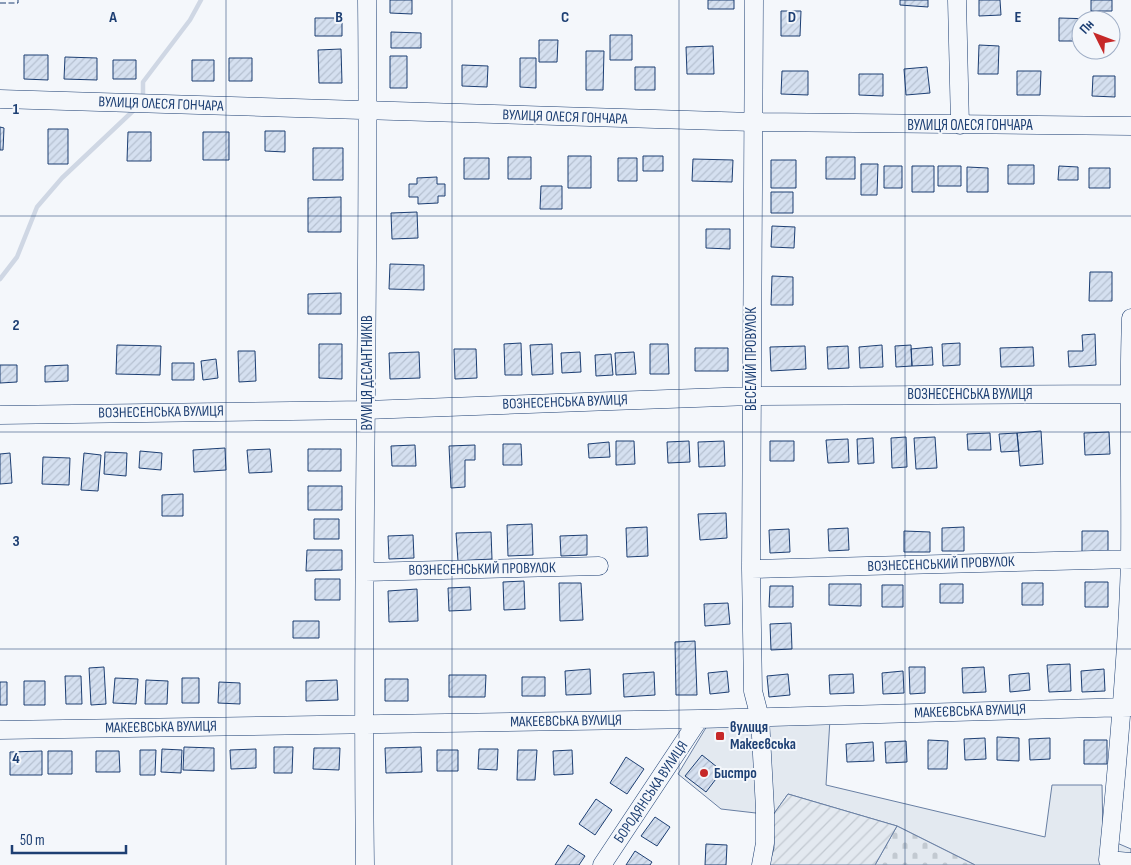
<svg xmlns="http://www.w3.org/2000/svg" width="1131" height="865" font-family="'Sofia Sans Condensed',sans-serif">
<defs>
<pattern id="cemetery-stones" width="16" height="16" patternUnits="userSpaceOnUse" patternTransform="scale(1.25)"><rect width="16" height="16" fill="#e3e9f0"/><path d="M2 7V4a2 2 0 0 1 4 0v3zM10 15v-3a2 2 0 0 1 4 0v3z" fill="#c2c9d1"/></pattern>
<pattern id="garden-furrows" width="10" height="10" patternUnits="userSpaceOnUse" patternTransform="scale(1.25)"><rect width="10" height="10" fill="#e3e9f0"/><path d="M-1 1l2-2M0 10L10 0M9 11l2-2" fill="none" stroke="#c2c9d1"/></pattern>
<pattern id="building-hatch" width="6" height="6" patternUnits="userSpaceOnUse" patternTransform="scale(1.25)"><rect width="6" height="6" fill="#d5e0f0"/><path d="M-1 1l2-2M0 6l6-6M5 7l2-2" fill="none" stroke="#b6c1d1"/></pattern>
</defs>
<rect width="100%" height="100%" fill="#f4f7fb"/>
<path fill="#e3e9f0" stroke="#687fa3" d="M830,719L826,785L1045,837L1052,785H1102L1103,837L1131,849V865H975L897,826L788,794L773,815L721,809L678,774L710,721Z"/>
<path fill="url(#cemetery-stones)" stroke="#687fa3" d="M897,826L975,865H875Z"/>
<path fill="url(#garden-furrows)" stroke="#687fa3" d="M788,794L897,826L875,865H769L774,848L773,815Z"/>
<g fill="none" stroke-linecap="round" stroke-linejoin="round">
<path stroke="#cfd7e4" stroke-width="4.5" d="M143,95V82L190,20L201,0
M0,279L17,257L37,207L62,178L134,110"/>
</g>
<path fill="url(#building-hatch)" stroke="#1d3f73" d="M390,0H412V14L390,13Z
M708,0H734V9H708Z
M900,0H928V7L900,5Z
M979,0H1000L1001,15L979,16Z
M1091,0H1112V11H1091Z
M781,11H801L800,36H781Z
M315,18H342V36H315Z
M1059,18L1094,19V20H1081V41H1059Z
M391,32L421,33V48H391Z
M610,35H632V60H610Z
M539,40H558L557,62H539Z
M979,45L999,46L998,74H978Z
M713,46L714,74H687L686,47Z
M341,49L342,83H319L318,50Z
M586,51H604L603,90H586Z
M24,55H48V80L24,79Z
M390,56H407V88H390Z
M65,57L97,58V80L64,79Z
M229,58H252V81H229Z
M520,58H536V88L520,87Z
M113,60H136V79H113Z
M192,60H214V81H192Z
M462,65L488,66L487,87L462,86Z
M635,67H655V90H635Z
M927,67L930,93L906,95L904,69Z
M782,71H808V95L781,94Z
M1017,71H1041L1040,95H1017Z
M859,74H883V96L859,95Z
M1093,76H1115V97L1092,96Z
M0,127L4,128L3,150H0Z
M48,129H68V164H48Z
M265,131H285V152L265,151Z
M128,132H151V161H127Z
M203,132H229V160H203Z
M313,148H343V180H313Z
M568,156H591V188H568Z
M643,156H663V171H643Z
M508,157H531V179H508Z
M826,157H855V179H826Z
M464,158H489V179H464Z
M618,158H637V181H618Z
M693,159L733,160L732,182L692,181Z
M771,160H796V188H771Z
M861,164H878L877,195H861Z
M1008,165H1034V184H1008Z
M884,166H902V188H884Z
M912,166H934V192H912Z
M938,166H961V186H938Z
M1059,166L1078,167V180H1058Z
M967,167L988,168V192H967Z
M1089,168H1110V188H1089Z
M437,177V184H445V196H438V203L418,204V197H409V184H417V178Z
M541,186H562V209H540Z
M771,192H793V213H771Z
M341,197V232H308V198Z
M417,212L418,238L392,239L391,213Z
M772,226L795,227L794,248L771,247Z
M706,229H730V249L706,248Z
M390,264L424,265V290L389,289Z
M1090,272H1112V301H1089Z
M772,276L793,277V305H771Z
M341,293V314H308V294Z
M1095,334L1096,365L1069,367L1068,351H1083L1082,335Z
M521,343L522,375H505L504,344Z
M960,343V365L943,366L942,344Z
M319,344H342V379L319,378Z
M552,344L553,374L532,375L530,345Z
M650,344H668L669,374H650Z
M117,345L161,346L160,375L116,374Z
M882,345L883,367L860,368L859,347Z
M911,345L912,366L896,367L895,346Z
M805,346L806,369L771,371L770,347Z
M848,346L849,368L828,369L827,347Z
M932,347L933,365L912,366L911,349Z
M1033,347L1034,366L1001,367L1000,348Z
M695,348H728V371H695Z
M454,349H476L477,378L455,379Z
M238,351H255L256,381L239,382Z
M419,352L420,378L390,379L389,353Z
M580,352L581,372L562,373L561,353Z
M634,352L636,374L616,375L615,353Z
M611,354L613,375L596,376L595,355Z
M216,359L218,378L203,380L201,361Z
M172,363H194V380H172Z
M0,365H17V382L0,383Z
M68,365V381L45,382V366Z
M1041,431L1043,464L1020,466L1017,433Z
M1109,432L1110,454L1085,455L1084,433Z
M990,433L991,450H968L967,434Z
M1017,433L1019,451L1001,452L999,434Z
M906,437L907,467L892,468L891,438Z
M935,437L937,468L916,469L914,438Z
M873,438L874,463L858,464L857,439Z
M848,439L849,462L828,463L826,440Z
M616,441H634L635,464L616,465Z
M689,441L690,462L668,463L667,442Z
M724,441L725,466L699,467L698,442Z
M770,441H794V461H770Z
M609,442L610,457L589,458L588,444Z
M503,444H521L522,465H503Z
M415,445L416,466H392L391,446Z
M475,445V460H465V487L451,488L449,446Z
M225,448L226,470L194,472L193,450Z
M270,449L272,472L249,473L247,450Z
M308,449H341V471H308Z
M140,451L162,453L161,470L139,468Z
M105,452L127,453L126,476L104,474Z
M10,453L12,483L0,484V454Z
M84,453L101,455L98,491L81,490Z
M43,457L70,458L69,485L42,484Z
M308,486H342V510H308Z
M183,494V516H162V495Z
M726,513L727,538L700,540L698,514Z
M314,519H339V539H314Z
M532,524L533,555L508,556L507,525Z
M647,527L648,556L627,557L626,528Z
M964,527V551H942V528Z
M848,528L849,550L829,551L828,529Z
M789,529L790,552L770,553L769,530Z
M904,531L930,532V552H904Z
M1082,531H1108V555H1082Z
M491,532L492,559L458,561L456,533Z
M413,535L414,558L389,559L388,536Z
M587,535V555L561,556L560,536Z
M307,550H342V570L306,571Z
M315,579H340V600H315Z
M524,581L525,609L504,610L503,582Z
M1085,582H1108V607H1085Z
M559,583H581L583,620L560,621Z
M1022,583H1043V605H1022Z
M829,584H861V606L829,605Z
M940,584H963V603H940Z
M882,585H903V607H882Z
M770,586H793V607H769Z
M470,587L471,610L449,611L448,588Z
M417,589L418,621L389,622L388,591Z
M728,603L730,624L705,626L704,604Z
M293,621H319V638H293Z
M791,623L792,649L771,650L770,624Z
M695,641L697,695H676L675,642Z
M1070,664L1071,691L1049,692L1047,665Z
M104,667L106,704L91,705L89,668Z
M909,667H925V693L910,694Z
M984,667L986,692L963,693L962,668Z
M590,669L591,694L566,695L565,671Z
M1104,669L1105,691L1082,692L1081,671Z
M727,671L729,692L710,694L708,673Z
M903,671L904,693L883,694L882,673Z
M654,672L655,695L624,697L623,674Z
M1029,673L1030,690L1010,692L1009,675Z
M788,674L790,695L769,697L767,676Z
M853,674L854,693L830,694L829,675Z
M449,675H486L485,697H449Z
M65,676H81L82,704H66Z
M522,677H545V696H522Z
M115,678L138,679L136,704L113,703Z
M182,678H199V703H182Z
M385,679H408V701H385Z
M146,680L168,681L167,704H145Z
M337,680L338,700L306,701V681Z
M24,681H45V705H24Z
M0,682H7V705H0Z
M219,682L240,683V704L218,703Z
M997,737L1019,738V761L997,760Z
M985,738L986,759L965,760L964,739Z
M1050,738V759L1030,760L1029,739Z
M928,740L948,741L947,769H928Z
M1084,740H1107V764H1084Z
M906,741L907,762L886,763L885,742Z
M873,742L874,761L847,762L846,744Z
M184,747L214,748V771L183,770Z
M274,747H293L292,773H274Z
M421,747L422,772L386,773L385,748Z
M314,748H340L339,770L313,769Z
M162,749L182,750L181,773L161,772Z
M256,749V768L231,769L230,750Z
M479,749H498L497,770L478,769Z
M140,750H156L155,775H140Z
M437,750H458V771H437Z
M518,750H537L535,780H517Z
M572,750L573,774L554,775L553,751Z
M42,751V775H10V752Z
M48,751H72V774H48Z
M96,751H119L120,772H96Z
M702,755L722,771L706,792L685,776Z
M626,757L644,769L627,794L610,783Z
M596,799L612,810L595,835L579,824Z
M655,817L670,827L657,846L641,836Z
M706,844L727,845L726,865H705Z
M568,845L585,856L579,865H555Z
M635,851L652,862L650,865H626Z"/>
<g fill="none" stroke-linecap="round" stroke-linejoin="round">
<g stroke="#1d3f73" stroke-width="19">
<path id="minor" d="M754,0L751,569L753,691L760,718L765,809V843L761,865
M957,0L960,125
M0,99L753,122L1131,126
M1131,318C1128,399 1131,480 1130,561C1127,661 1118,760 1108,860L1131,862
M0,415L366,410L751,396L1131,394
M751,569L1131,559
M365,572L599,566
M0,730L699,719L1131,707
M365,865C361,577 370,288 367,0
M602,865L699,719"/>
</g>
<use href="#minor" stroke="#f4f7fb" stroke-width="18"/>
<path stroke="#1d3f73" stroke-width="1" stroke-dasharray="6 2.5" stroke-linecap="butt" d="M0,3H18V0"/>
</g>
<path fill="none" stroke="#1d3f73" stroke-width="1" stroke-opacity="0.55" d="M226,0V865M452,0V865M679,0V865M905,0V865M0,216H1131M0,432H1131M0,649H1131"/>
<g fill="#c62828" stroke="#f4f7fb" stroke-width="2">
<rect x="715" y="731" width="10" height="10" rx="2.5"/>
<circle cx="704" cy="773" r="5"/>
</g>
<g text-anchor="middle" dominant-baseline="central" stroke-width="4" stroke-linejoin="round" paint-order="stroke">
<g font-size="15" fill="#1d3f73" stroke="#f4f7fb">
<text transform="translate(161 104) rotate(2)">ВУЛИЦЯ ОЛЕСЯ ГОНЧАРА</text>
<text transform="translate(565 117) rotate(2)">ВУЛИЦЯ ОЛЕСЯ ГОНЧАРА</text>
<text x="970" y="125">ВУЛИЦЯ ОЛЕСЯ ГОНЧАРА</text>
<text transform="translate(751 359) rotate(-90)">ВЕСЕЛИЙ ПРОВУЛОК</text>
<text transform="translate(367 373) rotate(-90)">ВУЛИЦЯ ДЕСАНТНИКІВ</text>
<text x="970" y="394">ВОЗНЕСЕНСЬКА ВУЛИЦЯ</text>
<text transform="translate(565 402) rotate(-2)">ВОЗНЕСЕНСЬКА ВУЛИЦЯ</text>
<text transform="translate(161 412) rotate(-1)">ВОЗНЕСЕНСЬКА ВУЛИЦЯ</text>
<text transform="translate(941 564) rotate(-2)">ВОЗНЕСЕНСЬКИЙ ПРОВУЛОК</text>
<text transform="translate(482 569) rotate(-1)">ВОЗНЕСЕНСЬКИЙ ПРОВУЛОК</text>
<text transform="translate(970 711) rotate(-2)">МАКЕЄВСЬКА ВУЛИЦЯ</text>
<text transform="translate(566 721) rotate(-1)">МАКЕЄВСЬКА ВУЛИЦЯ</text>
<text transform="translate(161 727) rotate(-1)">МАКЕЄВСЬКА ВУЛИЦЯ</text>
<text transform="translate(651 792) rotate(-56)">БОРОДЯНСЬКА ВУЛИЦЯ</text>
</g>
<g font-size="15" font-weight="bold" fill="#1d3f73" stroke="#f4f7fb" text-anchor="start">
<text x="730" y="727">вулиця<tspan x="730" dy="17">Макеєвська</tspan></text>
<text x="714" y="773">Бистро</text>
</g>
</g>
<g font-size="16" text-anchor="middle" font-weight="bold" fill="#1d3f73" stroke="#f4f7fb" stroke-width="4" stroke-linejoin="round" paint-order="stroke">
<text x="113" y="22">A</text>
<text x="339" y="22">B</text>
<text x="565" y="22">C</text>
<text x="792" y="22">D</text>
<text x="1018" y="22">E</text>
<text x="16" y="114">1</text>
<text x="16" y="330">2</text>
<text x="16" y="546">3</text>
<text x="16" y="763">4</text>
</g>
<g transform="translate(1096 35) rotate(312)"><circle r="24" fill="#f4f7fb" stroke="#9eadc5"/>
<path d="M0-4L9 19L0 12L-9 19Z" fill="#c62828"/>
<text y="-8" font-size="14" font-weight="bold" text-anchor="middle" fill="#1d3f73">Пн</text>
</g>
<path d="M12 845v8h114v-8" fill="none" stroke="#1d3f73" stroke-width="2.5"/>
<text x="20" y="845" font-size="15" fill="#1d3f73" stroke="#f4f7fb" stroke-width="4" paint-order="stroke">50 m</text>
</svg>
